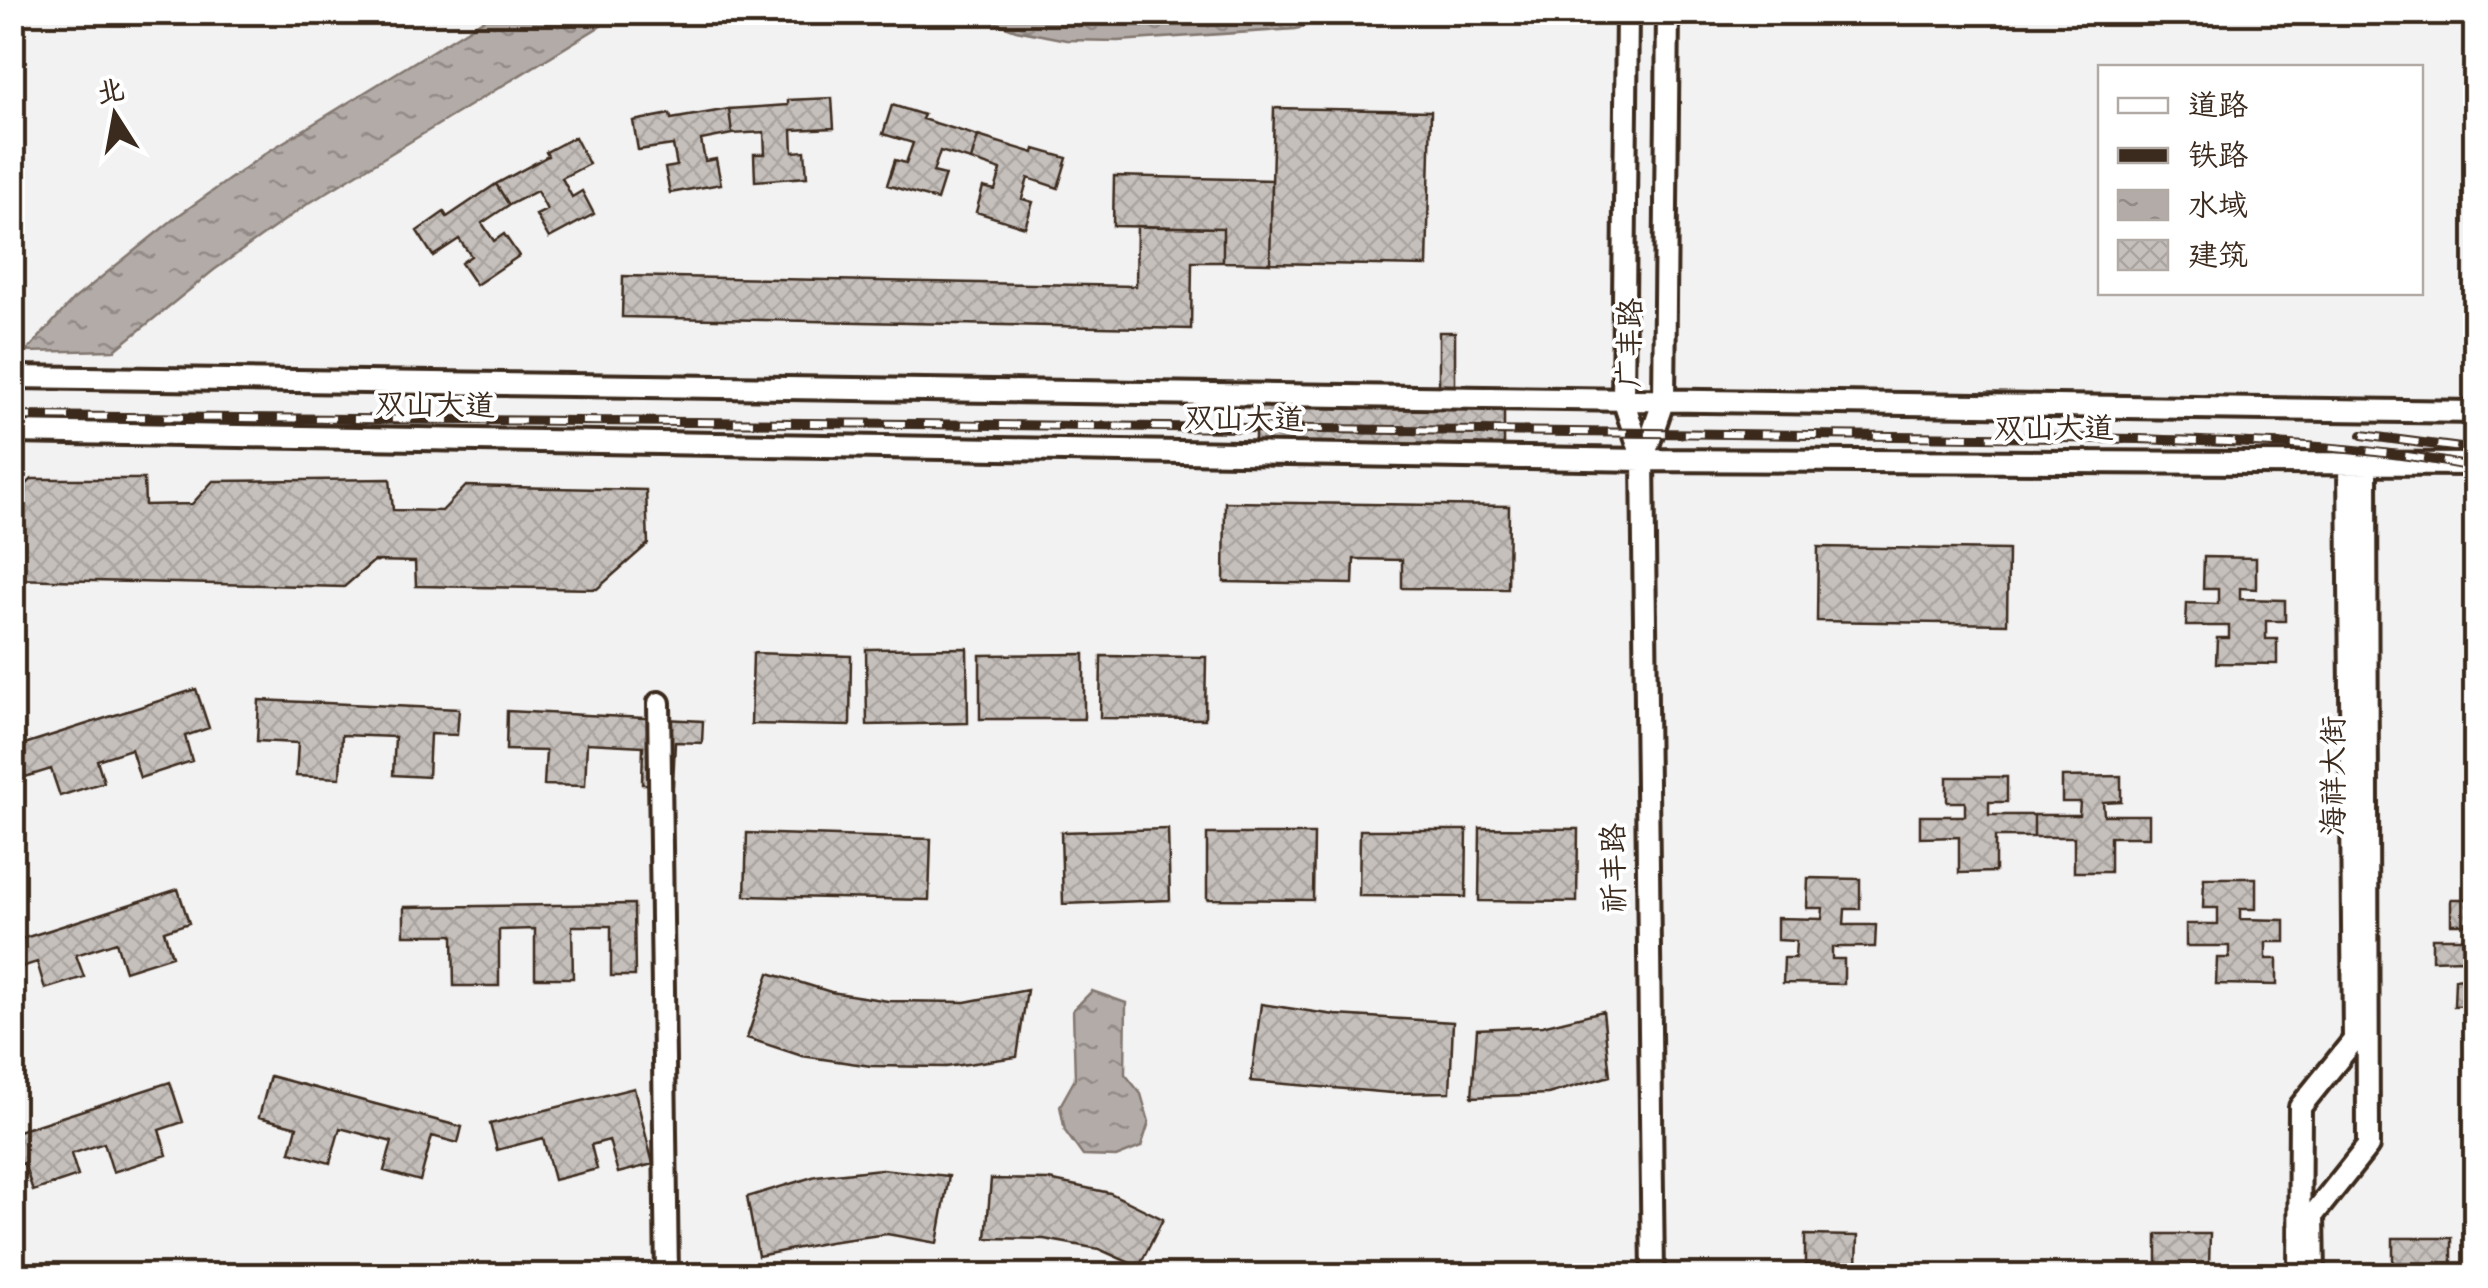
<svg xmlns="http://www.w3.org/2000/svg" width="2488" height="1288" font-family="Dekko,'LXGW WenKai TC',sans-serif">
<defs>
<pattern id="water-ripples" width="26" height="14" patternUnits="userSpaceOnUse" patternTransform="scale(2.5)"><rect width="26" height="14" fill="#b2aba7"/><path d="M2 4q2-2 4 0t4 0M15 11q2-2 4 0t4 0" fill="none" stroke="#928b87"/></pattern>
<pattern id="building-cross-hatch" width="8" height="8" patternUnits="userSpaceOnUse" patternTransform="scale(2.5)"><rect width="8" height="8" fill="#c6c0bd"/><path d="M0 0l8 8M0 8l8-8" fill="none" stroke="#aba5a2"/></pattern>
</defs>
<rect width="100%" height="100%" fill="#f3f2f2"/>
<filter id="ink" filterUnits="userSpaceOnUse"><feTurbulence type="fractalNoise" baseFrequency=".01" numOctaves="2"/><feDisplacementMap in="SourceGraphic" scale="20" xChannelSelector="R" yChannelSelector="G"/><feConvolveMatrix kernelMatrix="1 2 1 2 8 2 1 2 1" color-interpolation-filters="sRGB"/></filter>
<g filter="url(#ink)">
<path fill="url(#water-ripples)" stroke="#827770" stroke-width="2.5" d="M496,12L622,13L306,205L214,270L115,350L26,352L73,300L175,218L269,151Z
M970,13H1344L1296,29L1118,41L1066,40L1016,30Z
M1092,991L1126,1003L1125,1074L1141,1094L1149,1122L1141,1147L1116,1157L1083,1156L1065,1131L1060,1106L1075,1079L1073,1010Z"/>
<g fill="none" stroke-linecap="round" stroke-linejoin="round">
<path stroke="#827770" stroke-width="6" d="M2387,12L2401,17L2476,26"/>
</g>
<path fill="url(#building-cross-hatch)" stroke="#3b2a1e" stroke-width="2.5" d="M832,98L834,128L792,130L793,152L805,151L807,177L755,181L754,154H765L764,132L732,134L729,109L788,105V100Z
M892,105L924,115L922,119L978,136L971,160L940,151L933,172L945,175L937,200L887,185L895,160L906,163L913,143L883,134Z
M1274,108L1431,111L1427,266L1270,263Z
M729,109L732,134L701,140L705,161L716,159L721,184L670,193L665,168L677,166L673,145L638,150L633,121L670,114L671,119Z
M978,136L1034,153L1035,149L1067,158L1058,188L1028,178L1022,199L1033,202L1025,227L976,212L983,187L995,190L1001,170L971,160Z
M575,137L589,164L562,178L572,197L582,191L594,214L549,238L536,215L547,210L537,191L509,205L496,184L548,156L546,152Z
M1114,176L1272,180L1270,263L1223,262V228L1113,226Z
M496,184L509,205L482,223L494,241L504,234L519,256L476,285L461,263L471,256L459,239L433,256L417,231L444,212L447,217Z
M1137,226L1223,228V262H1192L1191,329L622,317L623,276L1136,286Z
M1439,332H1455V396H1504V451L1255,448V393L1439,396Z
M32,479H144L145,505L192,504L213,481L390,479L393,510L442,511L466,486L646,490L648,544L597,589L416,586L415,562L374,561L344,587L12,579V498Z
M1225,502L1509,506L1508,589L1402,588V560L1354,559L1353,584L1224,582Z
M1818,547L2008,550L2007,624L1817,621Z
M2204,557L2256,558V589L2240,588V599L2285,600V621H2266V639H2277V664L2216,663L2217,638H2229V626H2186L2187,603L2218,604V588H2203Z
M967,648L968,723L867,725L866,649Z
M753,653L851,656L850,726L751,724Z
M1084,654V719H980V655Z
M1101,656L1206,657L1205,719L1100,718Z
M196,689L209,728L185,736L192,761L140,778L131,749L97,760L104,782L60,796L51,769L12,781V748Z
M259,700L459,709L457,735L430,734L428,777L393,775L395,737L342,735L340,778L296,776L298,743L257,741Z
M507,711L703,721L702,743L675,742L673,785L642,784L643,746L587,743L585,786L544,785L546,751L506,750Z
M2121,776V801L2103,802L2104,815H2149V837H2110V872H2074V837H2034V815H2079L2080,802H2062V777Z
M1947,777H2007V802H1989V815H2034V837H1995V872L1959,873V837L1920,838V816H1965V802H1947Z
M1480,828L1578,829L1577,902L1479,901Z
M1168,829L1170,900L1063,904L1061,832Z
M1360,830H1467L1466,897L1359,896Z
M747,833L931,839L929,900L745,896Z
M1207,834H1314L1313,900L1207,899Z
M1808,878L1860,879V909H1845L1844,925H1876L1875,947H1832V959H1844V984L1783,983L1784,958H1795L1796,941L1777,940V918L1822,919L1823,908H1807Z
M2204,878H2256V909H2240V919L2285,920V942H2266V959H2277V985L2216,984L2217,958H2229V946H2186V924H2218V908H2203Z
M178,889L189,923L164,931L172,956L125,971L116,942L76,955L84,977L45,989L37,962L12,970V942Z
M2451,899H2476V1005L2454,1006L2455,979L2463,978V959L2432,960V938H2469V924H2451Z
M634,904L635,976H611V926H572L573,978H535V929L499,930V986H454L453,935H404V907Z
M769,973L831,992L888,1001L965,1002L1027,990L1017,1057L946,1067L871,1066L802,1056L747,1038Z
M1261,1004L1335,1015L1453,1022L1450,1092L1392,1093L1251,1081Z
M1603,1011L1610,1076L1548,1094L1472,1097L1477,1029L1542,1026Z
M270,1076L462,1127L458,1143L432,1136L420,1181L384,1171L392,1142L340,1128L330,1163L290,1152L297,1127L259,1117Z
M170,1082L183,1122L159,1130L167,1155L113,1172L104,1143L71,1154L78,1176L33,1191L24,1163L12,1167V1133Z
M634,1088L653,1164L618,1173L609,1140L591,1145L597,1169L554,1180L543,1138L497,1150L490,1124Z
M881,1169L949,1176L937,1243L887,1234L829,1242L758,1256L747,1197L816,1176Z
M991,1179L1049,1180L1110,1193L1163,1219L1139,1267L1099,1249L1044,1239L986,1238Z
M2157,1234H2210L2209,1265H2193V1275L2200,1276H2171V1264H2157Z
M1805,1235L1858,1236L1857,1266H1843V1276H1820V1266L1805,1265Z
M2393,1238H2452V1263H2434L2435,1276H2410L2411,1263H2393Z"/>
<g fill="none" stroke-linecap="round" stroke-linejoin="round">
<g stroke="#3b2a1e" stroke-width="28">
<path id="minor" d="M1627,12L1623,399L1643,460L1653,1276
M12,377L2476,412
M12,432L1643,460L2476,464
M1643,460L1664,399L1668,12
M659,703L667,1276
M2299,1276L2300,1107L2354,1040L2349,463
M2314,1276L2313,1215L2368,1146L2366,464"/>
</g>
<use href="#minor" stroke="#fff" stroke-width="20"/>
<g stroke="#3b2a1e" stroke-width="10">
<path id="rail" d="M12,416L914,424L2138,439C2252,443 2364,444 2476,468
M2362,435L2476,450"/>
</g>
<use href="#rail" stroke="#fff" stroke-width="6" stroke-dasharray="19" stroke-linecap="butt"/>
</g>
</g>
<g text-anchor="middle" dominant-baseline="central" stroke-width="8" stroke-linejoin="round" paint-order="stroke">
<g font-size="30" fill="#3b2a1e" stroke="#fff">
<text transform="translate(1634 343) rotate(-89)">广丰路</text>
<text transform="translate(435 409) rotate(1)">双山大道</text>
<text transform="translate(1244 423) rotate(1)">双山大道</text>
<text x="2054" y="432">双山大道</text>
<text transform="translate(2337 776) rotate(-90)">海祥大街</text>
<text transform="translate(1618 868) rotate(-91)">祈丰路</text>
</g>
</g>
<rect width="2488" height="1288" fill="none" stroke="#fff" stroke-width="50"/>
<rect x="25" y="25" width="2438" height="1238" fill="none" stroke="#3b2a1e" stroke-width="4" filter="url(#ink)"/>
<rect x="2098" y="65" width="325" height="230" fill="#ffffff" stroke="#b1aaa5" stroke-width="2.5"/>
<rect x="2118" y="98" width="50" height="15" fill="#ffffff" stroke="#b1aaa5" stroke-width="2.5"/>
<text x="2188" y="115" font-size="30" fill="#3b2a1e">道路</text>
<rect x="2118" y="148" width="50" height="15" fill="#3b2a1e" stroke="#b1aaa5" stroke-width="2.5"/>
<text x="2188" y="165" font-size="30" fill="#3b2a1e">铁路</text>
<rect x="2118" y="190" width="50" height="30" fill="url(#water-ripples)" stroke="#b1aaa5" stroke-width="2.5"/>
<text x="2188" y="215" font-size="30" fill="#3b2a1e">水域</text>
<rect x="2118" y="240" width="50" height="30" fill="url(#building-cross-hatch)" stroke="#b1aaa5" stroke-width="2.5"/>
<text x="2188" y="265" font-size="30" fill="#3b2a1e">建筑</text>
<g transform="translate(115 115) rotate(349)" stroke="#ffffff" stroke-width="8" paint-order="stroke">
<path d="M0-8L18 38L0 25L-18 38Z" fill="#3b2a1e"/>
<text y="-15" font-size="28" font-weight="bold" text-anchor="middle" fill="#3b2a1e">北</text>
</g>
</svg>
